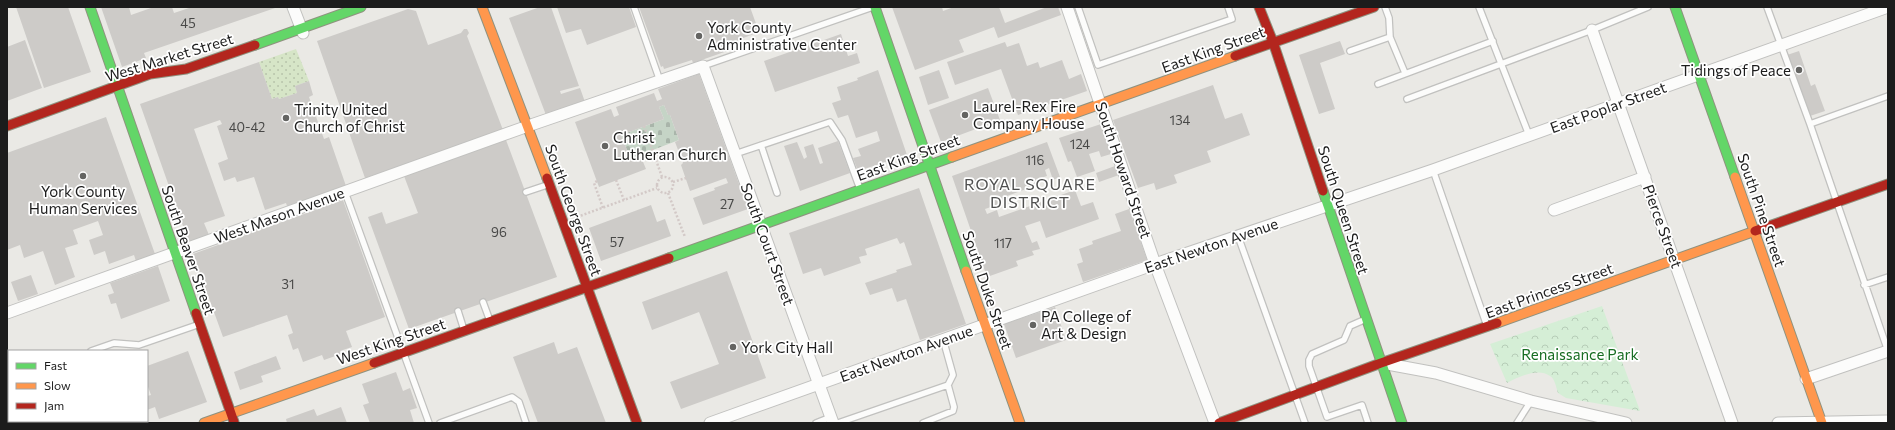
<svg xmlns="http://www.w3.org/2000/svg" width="1895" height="430" font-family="Commissioner,sans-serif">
<defs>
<pattern id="cemetery-stones" width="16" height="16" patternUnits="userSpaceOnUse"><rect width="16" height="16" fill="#c5d4c6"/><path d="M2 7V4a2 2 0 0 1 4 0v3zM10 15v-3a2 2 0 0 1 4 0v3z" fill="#a9b5aa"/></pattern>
<pattern id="park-crowns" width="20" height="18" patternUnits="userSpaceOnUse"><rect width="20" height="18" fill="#d5eed6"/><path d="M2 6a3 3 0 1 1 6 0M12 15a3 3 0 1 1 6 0" fill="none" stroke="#b6ccb7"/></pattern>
<pattern id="garden-dots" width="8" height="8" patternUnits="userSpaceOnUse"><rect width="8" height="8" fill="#d6e5c7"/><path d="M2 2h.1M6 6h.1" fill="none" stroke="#b7c4aa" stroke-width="1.8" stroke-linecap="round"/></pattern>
</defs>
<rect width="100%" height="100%" fill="#eae9e5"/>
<path fill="url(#cemetery-stones)" d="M664,105L668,115H670L679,140L637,156L638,158L631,160L621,135L664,119L659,107Z"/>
<path fill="url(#park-crowns)" d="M1602,306L1640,411L1566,398L1558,393C1556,387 1555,379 1550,376C1538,367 1518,377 1507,383L1490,344Z"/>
<path fill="url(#garden-dots)" d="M296,49L309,81L295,86L297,93L279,99L278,97L272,99L259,62Z"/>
<path fill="#cdcbc8" d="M16,7H68L91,72L44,88Z
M101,7H129L131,15L151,8L150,7H172L174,13L192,7H278L144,53L146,58L122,67Z
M540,7H551L579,86L560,91L561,94L580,88L585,102L546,115L509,18Z
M557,7H629L636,27L587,45L581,29L566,33Z
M639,7H750L759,32L738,40L739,43L732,45L733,49L693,63L692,60L664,69L663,66L661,67Z
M892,7H942L943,11L954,7H999L1005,23L1047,7H1058L1061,15L998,38L994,27L959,40L964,52L915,70Z
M408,9L416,11L428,45L461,33L464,29H467L469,33L467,36L503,130L365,178L317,41Z
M841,34L848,56L857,53L860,63L775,92L764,61Z
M25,40L42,88L7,101V47Z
M1340,41L1345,54L1320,63L1335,109L1319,114L1299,55Z
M1005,42L1007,47L1019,43L1027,66L1038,62L1040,68L1062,60L1069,79L1081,74L1087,91L1018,115L1001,69L955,85L947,62Z
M1799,51L1811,86L1815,84L1825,111L1810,116L1787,55Z
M259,62L272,99L278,97L279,99L297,93L295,86L309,81L313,95L309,97L324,139L329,137L346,186L287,206L286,203L265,210L254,177L237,182L235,177L224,181L218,163L228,159L217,126L222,124L220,120L194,129L225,216L204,223L209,235L189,243L140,104Z
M878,70L907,155L858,171L853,158L861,156L858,149L880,141L877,131L856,138L848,115L838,118L832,103L841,100L837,87L858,80L857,78Z
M939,70L949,98L928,105L919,77Z
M699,74L748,209L703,225L693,198L715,190L714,188L728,183L726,178L690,191L681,165L683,163L675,142L679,140L670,115H668L664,105L659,107L664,119L621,135L631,160L641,157L646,169L599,187L575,122L611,109L614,117L619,115L616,107L654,93L657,101L662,99L658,89Z
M1213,85L1225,119L1242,113L1250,135L1207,151L1211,162L1174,175L1177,183L1156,190L1154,183L1138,188L1113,120Z
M988,88L1000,120L941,142L929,110Z
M106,117L155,254L136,261L134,255L109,264L105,251L94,255L89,240L103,235L98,221L73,230L78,244L65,248L75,277L55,285L43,251L24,258L20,245L7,250V153Z
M1101,124L1111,154L1101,157L1099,151L1089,154L1095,171L1077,177L1071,161L1068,162L1059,138Z
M506,140L557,277L409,329L368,217L382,212L386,224L418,213L404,176Z
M838,141L850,173L800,191L784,146L797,142L804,159L807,157L804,147L813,144L820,164L823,163L818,148Z
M1047,142L1060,177L1053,180L1049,168L1045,170L1047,176L1035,180L1037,185L1007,196L1009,201L985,209L987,214L997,210L999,217L1075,190L1081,206L1093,202L1099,219L1046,238L1040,221L1025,226L1032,243L1037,241L1040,249L1032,251L1034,255L1016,261L1018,266L987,277L952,176Z
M1115,166L1119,175L1099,182L1096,173Z
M919,188L966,324L920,340L906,299L897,302L892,288L870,295L865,283L897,272L896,270L912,265L904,242L900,244L897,238L865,249L867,255L859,257L861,263L824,276L821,268L803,274L789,233Z
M343,200L385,317L346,331L352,347L340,351L341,354L324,360L322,355L303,362L298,348L293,350L288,335L293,333L287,315L223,337L193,254Z
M651,205L657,222L665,219L671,236L601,261L589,228Z
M1129,209L1147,260L1083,282L1077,264L1083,262L1079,249L1093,244L1092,241L1121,231L1115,214Z
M158,266L170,301L121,319L116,303L111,304L108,295L114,293L110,283Z
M727,271L766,378L681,409L670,382L719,364L699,312L652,330L642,302Z
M31,275L38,294L18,301L11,282Z
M1055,307L1066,340L1016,358L1004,324Z
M554,342L558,354L577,347L606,423H538L513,357Z
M188,351L207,402L159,419L155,407L147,410V396L151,395L147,384V366Z
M276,356L281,369L261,376L263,382L240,390L234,372Z
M396,372L403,391L410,388L417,408L410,410L414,423H370L363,405L369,403L362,384Z
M341,407L347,423H287L286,419L314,409L317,416Z
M119,421H146V423H120Z"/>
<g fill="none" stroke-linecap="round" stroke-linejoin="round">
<g stroke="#c1c1bf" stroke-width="8">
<path id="lane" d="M634,7L660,81
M1078,7L1098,65L1232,19L1228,7
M1385,7L1389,18L1390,37L1405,73
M1479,7L1529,135
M1767,7L1810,124L1888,351
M1350,51L1390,37
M703,66L873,7
M1378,84L1493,41
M1407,99L1592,30L1648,7
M1810,124L1888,96
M761,145L777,193
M735,154L830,122L842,140L860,189
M1433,170L1487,326
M345,192L429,423
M526,192L547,185
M1238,236L1305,423
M1864,285L1888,277
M483,302L490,321
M458,311L464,330
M1366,319L1350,326L1344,340L1312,354L1309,360V366L1327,417L1362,405L1368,423
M91,351L114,343L139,345L200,324
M7,379H9
M91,423L97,421
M440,423L512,397L519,402L526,423
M816,423L831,417
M838,423L948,385L953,375L943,339
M923,423L953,411L954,407L948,385
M1517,423L1531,401"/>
</g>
<g stroke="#c1c1bf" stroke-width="13">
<path id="street" d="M293,7L303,33
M1067,7L1155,264L1215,423
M1592,30L1732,423
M1554,210L1645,177
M7,313L528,126L703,66L833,423
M1382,363L1436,373L1531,401L1626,423
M1806,379L1888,351
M710,423L1155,264L1433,170L1888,7
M1778,423L1888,421"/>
</g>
<g stroke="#8f927f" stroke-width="11">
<path id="fast" d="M90,7L196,313
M875,7L966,271
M1675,7L1735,177
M255,45L361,7
M1323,191L1402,423
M669,258L952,157"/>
</g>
<g stroke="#8f927f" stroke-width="11">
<path id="slow" d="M482,7L547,178
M952,157L1235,56
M1735,177L1822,423
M966,271L1020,423
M1497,323L1755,231
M204,423L374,363"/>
</g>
<g stroke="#8f927f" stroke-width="11">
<path id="jam" d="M1259,7L1273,42L1323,191
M1235,56L1374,7
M7,126L150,74L186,69L255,45
M547,178L637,423
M1755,231L1888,184
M196,313L234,422
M374,363L669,258
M1219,423L1381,363L1497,323"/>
</g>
<path stroke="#d3c9c7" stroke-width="2.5" stroke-dasharray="2 2" stroke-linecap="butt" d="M644,126L662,177
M657 185a8 8 0 1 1 16 0a8 8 0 1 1-16 0Z
M616,180L624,200
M597,181L594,183L603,208
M673,182L686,178
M668,193L685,237
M577,217L657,188"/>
<use href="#lane" stroke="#fcfcfb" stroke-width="5.5"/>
<use href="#street" stroke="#fcfcfb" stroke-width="11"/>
<use href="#fast" stroke="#63d668" stroke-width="9"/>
<use href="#slow" stroke="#ff974d" stroke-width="9"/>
<use href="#jam" stroke="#b3261e" stroke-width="9"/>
</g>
<g fill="#646462" stroke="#fff" stroke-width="1.5">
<circle cx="699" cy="36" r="4"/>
<circle cx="1799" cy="70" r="4"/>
<circle cx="965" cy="115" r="4"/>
<circle cx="286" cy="118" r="4"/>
<circle cx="605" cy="146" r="4"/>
<circle cx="83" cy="176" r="4"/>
<circle cx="1033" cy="325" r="4"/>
<circle cx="733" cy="347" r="4"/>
</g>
<g text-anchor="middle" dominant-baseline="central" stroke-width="3.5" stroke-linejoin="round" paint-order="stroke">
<g font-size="13" fill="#484847">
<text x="188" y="23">45</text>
<text x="1180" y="120">134</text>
<text x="247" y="127">40-42</text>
<text x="1080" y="144">124</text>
<text x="1035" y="160">116</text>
<text x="727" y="204">27</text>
<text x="499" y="232">96</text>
<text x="617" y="242">57</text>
<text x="1003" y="243">117</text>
<text x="288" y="284">31</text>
</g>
<g font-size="15" fill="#1c1c1c" stroke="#fff" text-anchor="start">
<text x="707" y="27">York County<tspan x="707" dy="17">Administrative Center</tspan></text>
<text x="1791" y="70" text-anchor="end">Tidings of Peace</text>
<text x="973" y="106">Laurel-Rex Fire<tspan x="973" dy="17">Company House</tspan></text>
<text x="294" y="109">Trinity United<tspan x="294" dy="17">Church of Christ</tspan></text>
<text x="613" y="137">Christ<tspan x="613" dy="17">Lutheran Church</tspan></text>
<text x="83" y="191" text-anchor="middle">York County<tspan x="83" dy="17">Human Services</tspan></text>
<text x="1041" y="316">PA College of<tspan x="1041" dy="17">Art &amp; Design</tspan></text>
<text x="741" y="347">York City Hall</text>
</g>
<g font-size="15" fill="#1c1c1c" stroke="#fff">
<text transform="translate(1213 49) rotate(-20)">East King Street</text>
<text transform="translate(169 57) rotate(-17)">West Market Street</text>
<text transform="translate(1608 107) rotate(-20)">East Poplar Street</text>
<text transform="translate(908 157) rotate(-20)">East King Street</text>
<text transform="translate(1124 170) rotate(71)">South Howard Street</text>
<text transform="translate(574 210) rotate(70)">South George Street</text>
<text transform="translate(1344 210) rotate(72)">South Queen Street</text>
<text transform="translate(1762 210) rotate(71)">South Pine Street</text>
<text transform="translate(279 215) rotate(-20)">West Mason Avenue</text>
<text transform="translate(1663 226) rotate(70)">Pierce Street</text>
<text transform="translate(768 244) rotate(70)">South Court Street</text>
<text transform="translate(1211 245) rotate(-19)">East Newton Avenue</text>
<text transform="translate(189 250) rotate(71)">South Beaver Street</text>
<text transform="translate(988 290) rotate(71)">South Duke Street</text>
<text transform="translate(1549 290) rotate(-20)">East Princess Street</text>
<text transform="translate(391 341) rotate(-19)">West King Street</text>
<text transform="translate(906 353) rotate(-20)">East Newton Avenue</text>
</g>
<g font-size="15" fill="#186d23" stroke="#fff">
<text x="1580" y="354">Renaissance Park</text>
</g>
<g font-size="16" letter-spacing="1" fill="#4f4f4f" stroke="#fff">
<text x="1030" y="183">ROYAL SQUARE<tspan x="1030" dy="18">DISTRICT</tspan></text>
</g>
</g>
<rect width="1895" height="430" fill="none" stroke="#1c1c1c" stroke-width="16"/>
<rect x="8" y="350" width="140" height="72" fill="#ffffff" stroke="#a4a4a4"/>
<rect x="16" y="363" width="20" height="6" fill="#63d668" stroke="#a4a4a4"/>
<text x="44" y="370" font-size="12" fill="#1c1c1c">Fast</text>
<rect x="16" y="383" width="20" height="6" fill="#ff974d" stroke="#a4a4a4"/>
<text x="44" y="390" font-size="12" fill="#1c1c1c">Slow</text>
<rect x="16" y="403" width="20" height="6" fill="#b3261e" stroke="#a4a4a4"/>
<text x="44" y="410" font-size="12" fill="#1c1c1c">Jam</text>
</svg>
